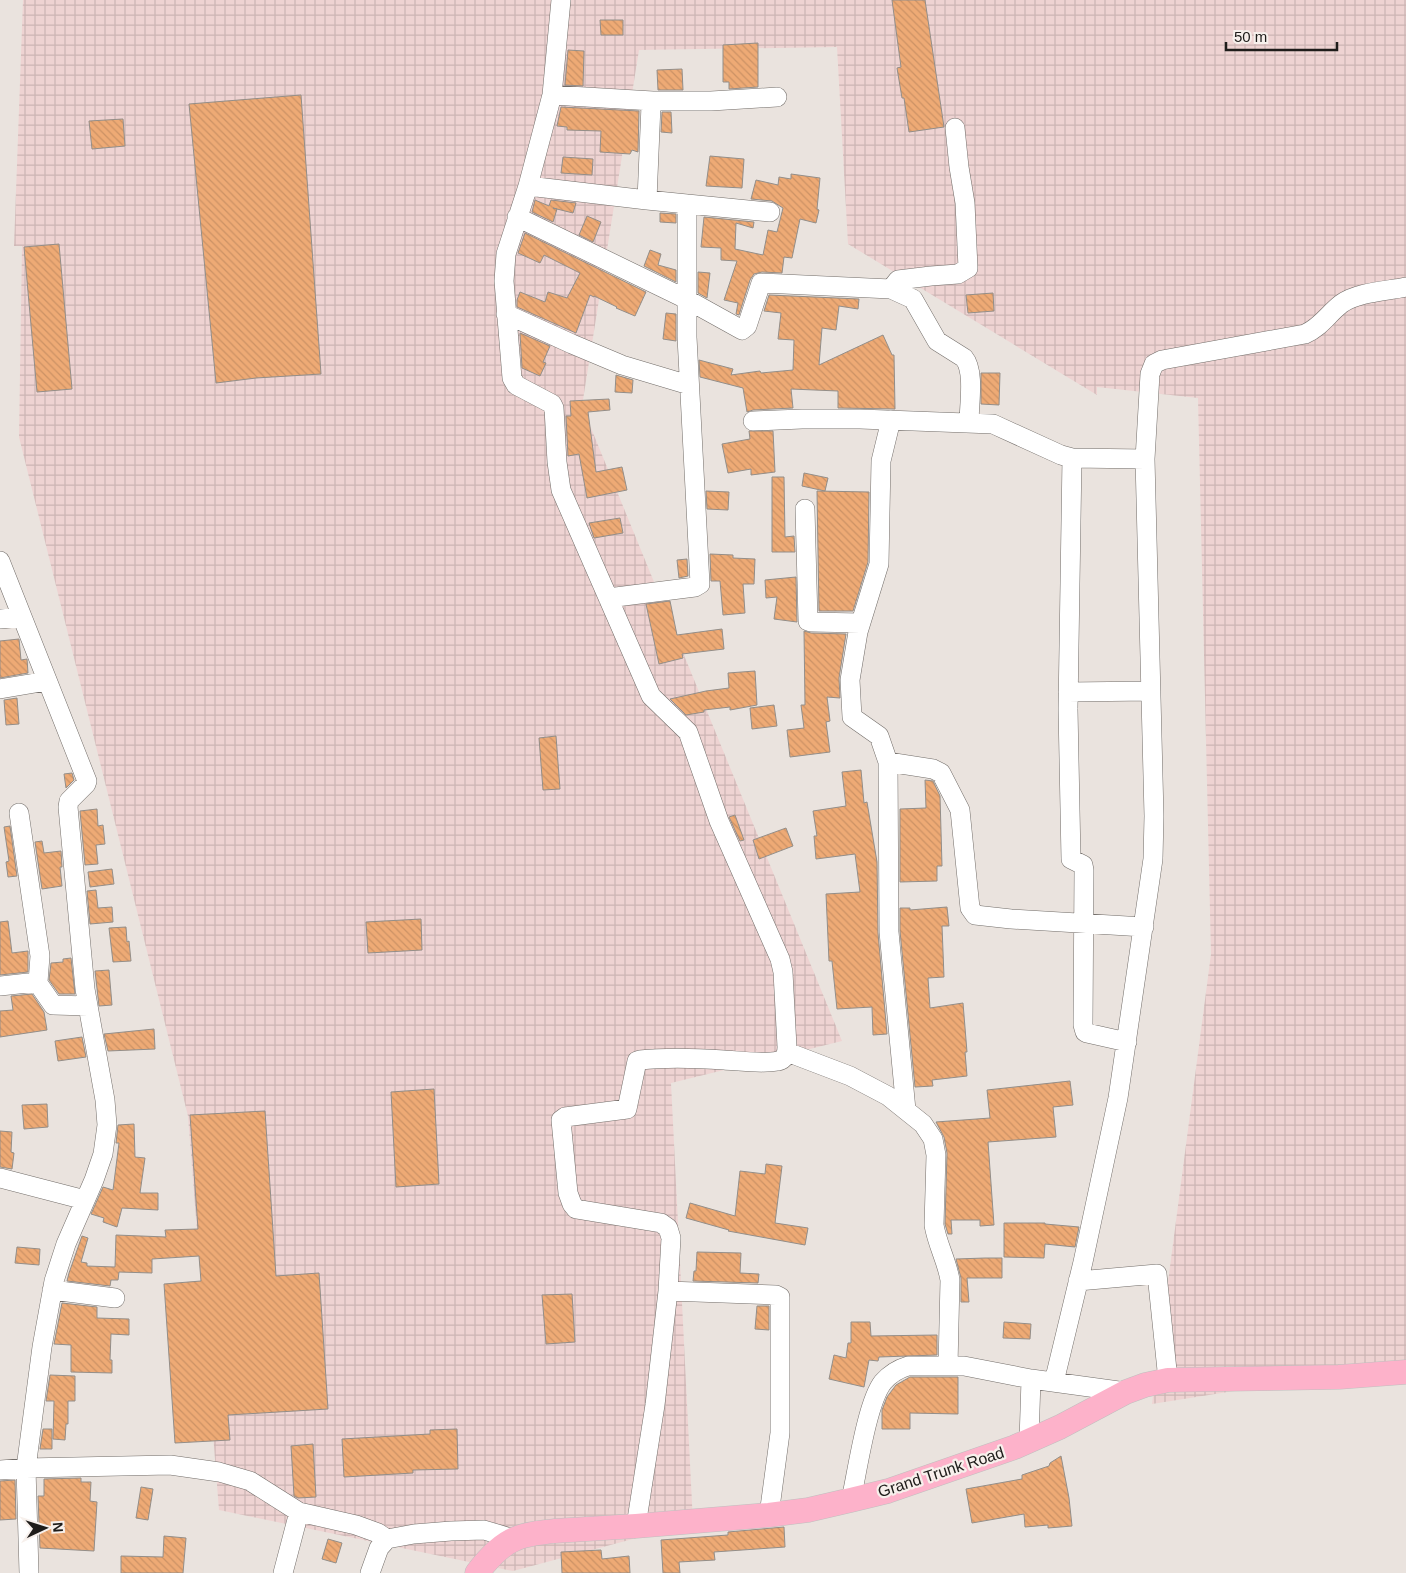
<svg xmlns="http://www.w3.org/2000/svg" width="1406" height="1573" font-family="Arial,sans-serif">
<defs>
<pattern id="industrial-grid" width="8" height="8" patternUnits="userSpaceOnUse" patternTransform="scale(1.25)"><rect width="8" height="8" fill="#eed3d2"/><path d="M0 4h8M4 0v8" fill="none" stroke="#ccb5b4"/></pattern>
<pattern id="building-back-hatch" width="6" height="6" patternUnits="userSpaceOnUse" patternTransform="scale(1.25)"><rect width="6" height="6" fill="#eeaa75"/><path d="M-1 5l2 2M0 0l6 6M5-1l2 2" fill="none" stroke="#cc9265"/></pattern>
</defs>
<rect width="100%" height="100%" fill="#eae3de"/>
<path fill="url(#industrial-grid)" d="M23,0H1406V1364L1152,1404L1211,954L1198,398L1097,387V395L848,244L837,47L639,50L582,406L842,1041L671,1083L693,1523L513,1571L219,1510L188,1116L19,437L22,246H14Z"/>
<path fill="url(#building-back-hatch)" stroke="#938e89" d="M892,0H925L944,127L909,132L904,98H902L897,68L901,67Z
M600,20H623V35H601Z
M758,43V87L729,89V82H723V45Z
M568,50L584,51L583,86L565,85Z
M682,69L683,90H658L657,70Z
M301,95L321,374L256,378L216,383L189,104Z
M561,107L639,111L638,152L632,150L630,154L600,152L601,131L567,130V127L557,126Z
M662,112H671L672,133L661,132Z
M123,119L125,146L92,149L89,121Z
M710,156L744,159L742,188L706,186Z
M563,157L593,159L592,175L561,173Z
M791,174L820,178L817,209L819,210L816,223L800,219L792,258L784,257L782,273L762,272L754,274L750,280L739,315L736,314L738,303L724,300L737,261L721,260V248L701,247L704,217L754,222L753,228L736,223L735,249L763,255L768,230L777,232L783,208L772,201L751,199L756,180L778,185L779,177L791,179Z
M535,200L549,206L551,200L576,203L573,213L553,208L557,209L553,222L532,212Z
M660,213L676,214V223L660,222Z
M587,216L601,222L593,242L579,235Z
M525,233L646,292L635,316L616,308L617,307L594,296V297L590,295L576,333L517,307V300L520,292L545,302L548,292L567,298L580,273L544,255L540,263L518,253Z
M59,244L72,389L37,392L24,247Z
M650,250L661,254L658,265L676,270V282L644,266Z
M698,272L710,273L707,298L698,293Z
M993,293L994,311L968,313L966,295Z
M769,295L859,299L858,309L839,306L836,330L822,328L819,365L883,335L892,355H894L895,409L838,408V391L791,389L793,408L753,410L747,412L743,388L700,377L699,360L733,369L731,375L760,371L761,373L793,370L794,340L778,339L781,313L764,311Z
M666,313L676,314V341L663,339Z
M520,333L550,346L543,362L546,363L540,376L522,368Z
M981,373H1000L999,405L981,404Z
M616,375L633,380L632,393L615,392Z
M609,399L610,410L588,412L596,472L622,467L627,490L587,498L579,454L568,456L566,416H571L570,401Z
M749,431H773L775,472L751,475V469L728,473L722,444L750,439Z
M804,473L828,478L825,491L802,486Z
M772,477H784L785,537L794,536L795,552H772Z
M706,491L729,492L728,510L707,509Z
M817,491L869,492L868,562L853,611H819Z
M620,518L623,533L594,538L589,523Z
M710,554L733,555V558L755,559L754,584H743L745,613L723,615L720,581H711Z
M687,559L688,576L679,578L677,560Z
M796,577L797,622L774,619L777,597L766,598L765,580Z
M670,601L677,635L722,629L724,649L682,654L683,658L659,664L646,604Z
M804,631L811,633L846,634L839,678L840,698L827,697L830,721L826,722L830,752L790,757L787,730L804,728L801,705H805Z
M19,639L21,660L27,659L28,673L0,678V641Z
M755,671L757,705L730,710V707L704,710V712L686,715L670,699L706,691L729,688L728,673Z
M17,698L19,724L6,725L4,700Z
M774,705L777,726L752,729L750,708Z
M556,736L560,789L543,790L539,738Z
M861,770L864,803L867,802L877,862L878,933L887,1034L873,1035L872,1007L837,1009L832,961H829L826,894L860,892L855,854L816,859L814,836H817L813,811L846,806L842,772Z
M72,773L74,780L66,788L64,774Z
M925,780L933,781L940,796L942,866H937V881L900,882V809L926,808Z
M97,809L98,826L103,825L105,844L96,845L98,864L85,865L80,811Z
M735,815L744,840L740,841L729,817Z
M10,826L17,876L8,877L6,862L9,861L4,827Z
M786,828L793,846L759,859L753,840Z
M42,841L44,853L61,851L62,867H60L62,886L42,889L35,842Z
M112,869L114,884L90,887L88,872Z
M96,890L98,908L112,907L113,922L90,924L87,891Z
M947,907L949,926H942L944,977L928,978L930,1008L963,1003L967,1052H965L967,1076L932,1080L933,1086L915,1087L900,931V908H910V910Z
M421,919L422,950L368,953L366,922Z
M8,921L12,953L28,951V972L0,975V922Z
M126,927L127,942L129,941L131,961L113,962L109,928Z
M71,958L75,994H59L49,980L51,963L63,962V959Z
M109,970L112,1005L99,1006L95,971Z
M32,994L44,1012L47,1030L0,1037V1011L13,1010L11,996Z
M154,1029L155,1049L108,1051L104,1034Z
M82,1037L86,1057L58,1061L55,1041Z
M1070,1081L1073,1105L1053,1107L1056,1137L988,1142L994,1225L980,1226V1220H951L952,1234H948L945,1224L947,1153L944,1137L936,1122L990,1118L987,1090Z
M434,1089L439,1184L396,1187L391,1092Z
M47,1104L48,1127L24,1129L22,1105Z
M265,1111L276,1276L319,1273L328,1409L228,1415L230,1440L175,1443L164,1284L201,1281L199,1256L152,1259V1273L119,1272L118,1280H111L110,1286L67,1281L69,1273L82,1236L88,1238L81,1262L87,1263V1266L115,1267L116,1235L166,1237L165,1230L198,1229L190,1115Z
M134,1124L135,1157L145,1158L140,1193H158V1210L122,1208L117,1227L103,1222L104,1218L91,1214L103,1187L113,1190L119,1143H116L118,1125Z
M0,1131L12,1132L11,1152L14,1153L12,1169L0,1167Z
M766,1164L782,1166L775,1223L808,1228L805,1245L728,1231L729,1230L686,1218L690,1203L735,1216L740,1171L765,1174Z
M1004,1223H1045V1224L1079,1227L1075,1247L1045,1244L1044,1258L1004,1257Z
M17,1247L40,1249L39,1265L15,1263Z
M697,1252L741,1253L740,1273L759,1274L758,1283L693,1281L694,1271H696Z
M985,1258H1002V1278H967L969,1302H961V1278L956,1259Z
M572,1294L575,1342L546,1344L542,1295Z
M62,1303L97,1307V1318L129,1319V1335L111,1334L110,1360H112V1373L71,1372V1345L54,1344Z
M757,1306H769V1330L755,1329Z
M851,1322H870L871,1336L937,1335V1355L879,1357L878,1361L869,1360L864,1387L829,1379L834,1355L846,1358L848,1343H851Z
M1004,1322L1031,1324L1030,1339L1003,1338Z
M50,1375L75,1376V1401H68V1424H66L65,1440L53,1439L54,1401H46Z
M910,1377H958V1414L910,1413V1429H882V1410L887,1397L896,1385Z
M43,1429H52V1449H40Z
M457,1429L458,1469L413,1470V1473L344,1477L342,1439L430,1434V1430Z
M313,1444L316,1497L298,1498L294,1496L291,1446Z
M1061,1456L1069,1498L1072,1526L1048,1528V1525L1025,1527L1024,1514L972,1523L966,1489L1022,1479V1475L1049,1466L1050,1463Z
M81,1478V1482H91L90,1501L97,1502L94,1551L40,1548L38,1496H44V1479Z
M15,1480L16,1519L0,1520V1481Z
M141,1487L153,1489L148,1520L136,1518Z
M784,1527L785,1547L714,1552L715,1560L679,1562L680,1573H663L661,1540L728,1535V1532Z
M164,1536L186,1538L183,1573H121V1556L163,1557Z
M328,1539L342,1543L336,1563L322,1559Z
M601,1550L602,1559L629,1556L630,1573H562L561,1552Z"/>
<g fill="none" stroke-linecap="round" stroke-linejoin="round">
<g stroke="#726d69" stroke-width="20">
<path id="minor" d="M561,0L552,95L528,186L506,254L504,281L512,378L516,385L552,404L554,408L557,462L561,490L651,696L688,732L719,821L780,959L783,972L787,1047C787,1053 785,1060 778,1061C762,1064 740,1061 724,1060C696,1058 667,1057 640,1060L637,1061L627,1109L565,1117L561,1120L568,1193L572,1204L576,1209L661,1223L668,1228L671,1238L668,1291
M552,95L653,101
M528,186L647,200L651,105L653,101H711L777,97
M687,204L770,212
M517,217L686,299L742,330L747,326L761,283L891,289L913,299L937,341L964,358C975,371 969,405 969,423
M891,289L898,280L931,276L958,274L968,268L965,203L959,167L955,128
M506,314L572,344L622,365L689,385
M891,420L881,461L879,564L858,632L850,680L852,717L879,736L888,762L933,769L941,773L960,810L970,908L975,915L1011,919L1144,927
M753,421L802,419H860L993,424L1061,455L1072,458L1145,459L1154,816L1153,859L1118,1098L1083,1262L1054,1382
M1072,458L1068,709L1071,859L1083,865L1084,870L1083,1025L1085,1032L1087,1033L1127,1042
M1145,459L1150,374L1154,364L1162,360L1305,334C1321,327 1328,314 1341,304C1357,292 1387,291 1406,287
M805,509L808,621L811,622L860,623
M0,561L87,781L86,784L69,801L68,807L85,989L105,1100L107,1125L103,1154L94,1180L66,1244L54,1281L42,1347L26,1468L29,1573
M608,598L695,587L700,584L687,337V204L647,200
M0,619L22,617
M0,689L47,681
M1068,692L1151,691
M888,761L889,932L906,1110
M19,813L40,956L38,982
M0,986L37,982L53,1005L88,1006
M787,1052L850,1076L888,1096L923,1124L933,1139L936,1155L934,1225C937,1244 947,1261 950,1280L948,1366
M0,1178L85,1200
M1078,1281L1157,1274L1168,1380
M52,1290L115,1298
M1029,1441L1031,1379
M0,1470L26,1468L170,1465L219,1472L250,1481L299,1512L356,1525L378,1533L387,1539
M851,1500C857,1473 867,1402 883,1382C890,1374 898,1369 908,1366H964L1031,1379L1126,1392
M636,1526L655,1405L668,1291L776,1295L780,1297V1433L769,1515
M283,1573L299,1512
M370,1573L379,1548L387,1539L414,1534L451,1531L484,1530L514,1539"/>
</g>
<g stroke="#c0bfbf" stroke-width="25">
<path id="major" d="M477,1573C487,1560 500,1545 515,1539C527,1533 541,1533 554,1531L636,1526L769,1515L808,1510L851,1500L888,1491L1015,1447L1060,1427L1126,1392L1145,1385L1168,1380L1339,1377L1406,1372"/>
</g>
<use href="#minor" stroke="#fff" stroke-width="19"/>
<use href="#major" stroke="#fdb2ca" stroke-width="24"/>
</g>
<g text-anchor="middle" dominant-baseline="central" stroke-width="4.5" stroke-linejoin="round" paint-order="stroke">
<g font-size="16" fill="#1e1c1a" stroke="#f7f0ec">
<text transform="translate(941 1472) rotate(-18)">Grand Trunk Road</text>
</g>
</g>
<g transform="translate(45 1528) rotate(86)" stroke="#f7f0ec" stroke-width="4" paint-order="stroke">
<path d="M0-4L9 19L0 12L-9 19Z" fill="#1e1c1a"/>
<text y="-8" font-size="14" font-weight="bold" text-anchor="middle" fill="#1e1c1a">N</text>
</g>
<path d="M1226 42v8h111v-8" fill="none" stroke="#1e1c1a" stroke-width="2.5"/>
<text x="1234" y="42" font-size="15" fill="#1e1c1a" stroke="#f7f0ec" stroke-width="4" paint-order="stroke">50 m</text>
</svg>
